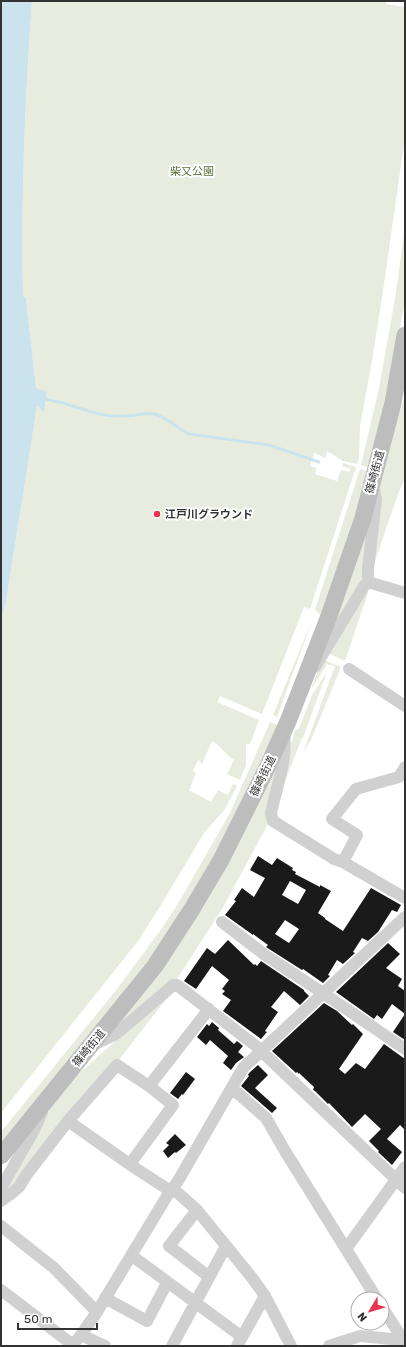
<svg xmlns="http://www.w3.org/2000/svg" width="406" height="1347" font-family="Rubik,'Noto Sans JP',sans-serif">
<rect width="100%" height="100%" fill="#fff"/>
<path fill="#e7ecde" d="M32,1H386V4L405,7V137L383,291L373,355L360,426L359,458L357,464L343,461L327,451L326,458L314,453L310,466L317,468L315,474L337,481L341,470L349,472L351,469L342,466L343,463L356,467L310,609L304,607L262,714L220,696L217,702L259,720L250,744H246V765L240,780L227,774L234,760C225,755 221,745 212,741L202,764L198,760L193,771L196,773L189,790L211,802L218,790L228,795L233,784L237,786L225,809L204,833L159,908L138,941L1,1113V621L6,602L37,405L44,412L46,392L36,389L26,298L23,296C21,198 25,99 32,1Z
M405,226V300L389,389L370,468L361,465L379,388L396,293Z
M405,396V478L398,494L372,570L380,498V475L390,437Z
M360,469L369,472L352,527L323,617L315,610Z
M372,500L362,582L323,647Z
M367,591L368,593L345,661L328,653Z
M313,618L277,717L273,715Z
M324,660L341,667L311,740L303,753L335,666L326,664V666L311,689L317,673Z
M327,672L303,738H302L275,807L295,730L299,729L312,695Z
M270,722L278,725L227,836L153,957L1,1146V1132L117,989L160,931L179,902L230,813Z
M282,750L267,814V820L268,824L222,909L177,979L173,981L115,1029H113Z
M174,989L118,1061L115,1059L24,1173L18,1182L1,1194L55,1100L74,1078Z"/>
<path fill="#cbe3ed" d="M1,1H32C25,99 21,197 23,296L26,298L36,388L47,392L44,412L37,406L6,602L1,621Z"/>
<g fill="none" stroke-linecap="round" stroke-linejoin="round">
<path stroke="#cbe3ed" stroke-width="3" d="M43,398C50,402 59,401 66,404C86,410 102,417 123,416C132,416 146,413 154,414C167,417 177,428 189,434L269,445L319,462"/>
</g>
<path fill="#1a1a1a" fill-rule="evenodd" d="M258,856L272,865L277,858L293,868L292,870L296,872L295,874L320,887V885L331,891L318,913L325,918V919L343,931L371,888L401,905L397,912L392,910L378,932L368,941L362,938L353,952L355,953L343,964L337,960L328,975L330,976L323,983L303,969L302,970L269,949L266,947L268,945L253,934V935L225,915L236,901L234,900L242,888L254,897L265,878L250,870ZM290,881L306,890L298,904L282,895ZM285,920L299,929L289,943L275,934Z
M228,940L254,965L255,964L257,966L261,961L304,990V991L309,996L300,1005L284,991L271,1007L278,1012L265,1031L267,1032L261,1039L223,1011L231,1000L222,994L225,991L222,989L229,980L212,966L196,989L184,981L207,948L215,954Z
M388,943L400,954L386,968L402,979L398,986L405,991V1014L392,1004L382,1019L377,1015L374,1019L336,992Z
M324,1003L337,1011L352,1025L353,1024L363,1034L339,1069L345,1074L356,1063L365,1069L384,1044L405,1059V1130L400,1125L387,1139L402,1152L392,1165L378,1152L379,1151L369,1141L381,1129L365,1114L352,1127L329,1103L328,1104L315,1091L313,1090L314,1087L299,1073V1074L297,1072L296,1073L272,1051Z
M405,1014V1040L393,1032Z
M212,1022L219,1028L218,1030L234,1044L237,1041L243,1046L238,1052L244,1057L236,1063L231,1070L223,1063L228,1056L210,1040L206,1045L197,1037L207,1024L209,1026Z
M258,1065L268,1075L255,1088L277,1108L272,1113L241,1086L249,1076L248,1075L249,1073Z
M186,1072L195,1079L183,1095L182,1094L178,1099L170,1093Z
M175,1134L186,1145L176,1153L175,1152L168,1158L163,1151L169,1145L166,1143Z"/>
<g fill="none" stroke-linecap="round" stroke-linejoin="round">
<path stroke="#d0d0d0" stroke-width="12" d="M373,486L376,499L368,569V582L405,593
M315,667L364,586L368,582
M349,669L405,706
M284,733C288,757 276,789 271,813L273,821L334,859L343,862L405,898
M343,862L357,835L332,819L356,789L399,777L405,767
M222,922L265,955L323,993L405,1049
M93,1045L116,1034L170,988L173,985H177L256,1046L405,1188
M149,1086L209,1009
M232,1088L266,1118L285,1151L377,1299
M68,1121L135,1168L166,1188L178,1193L197,1210L253,1279L265,1296L291,1346
M1,1188L33,1132L42,1112
M1,1201L12,1193L19,1187L27,1174L68,1121L117,1065L149,1086L173,1105L130,1164
M197,1210L169,1246L208,1276
M1,1226L54,1268L97,1312
M346,1249L405,1167
M131,1255L242,1337
M1,1290L73,1345
M105,1298L147,1321L167,1283
M382,1307L400,1335L404,1345
M81,1335L105,1346
M72,1346L81,1335L97,1312L167,1196L178,1181L243,1068L405,917
M172,1346L226,1246
M237,1346L265,1296
M329,1346L360,1336L402,1340"/>
<path stroke="#bdbdbd" stroke-width="17" d="M1,1156L155,966L192,909L221,860L268,766L289,719L329,616L363,518L393,403L405,335"/>
</g>
<circle fill="#ec3351" stroke="#fff" stroke-width="1.5" cx="157" cy="514" r="4"/>
<g text-anchor="middle" dominant-baseline="central" stroke-width="4" stroke-linejoin="round" paint-order="stroke">
<g font-size="11" fill="#5a713d" stroke="#fff">
<text x="192" y="171">柴又公園</text>
</g>
<g font-size="11" fill="#333" stroke="#fff">
<text transform="translate(375 472) rotate(-75)">篠崎街道</text>
<text transform="translate(263 776) rotate(-64)">篠崎街道</text>
<text transform="translate(89 1048) rotate(-51)">篠崎街道</text>
</g>
<g font-size="11" font-weight="bold" fill="#333" stroke="#fff" text-anchor="start">
<text x="165" y="514">江戸川グラウンド</text>
</g>
</g>
<rect width="406" height="1347" fill="none" stroke="#333333" stroke-width="4"/>
<g transform="translate(370 1311) rotate(232)"><circle r="19" fill="#ffffff" stroke="#adadad"/>
<path d="M0-3L7 15L0 10L-7 15Z" fill="#ec3351"/>
<text y="-6" font-size="11" font-weight="bold" text-anchor="middle" fill="#333333">N</text>
</g>
<path d="M18 1323v6h79v-6" fill="none" stroke="#333333" stroke-width="2"/>
<text x="24" y="1323" font-size="12" fill="#333333" stroke="#ffffff" stroke-width="3" paint-order="stroke">50 m</text>
</svg>
